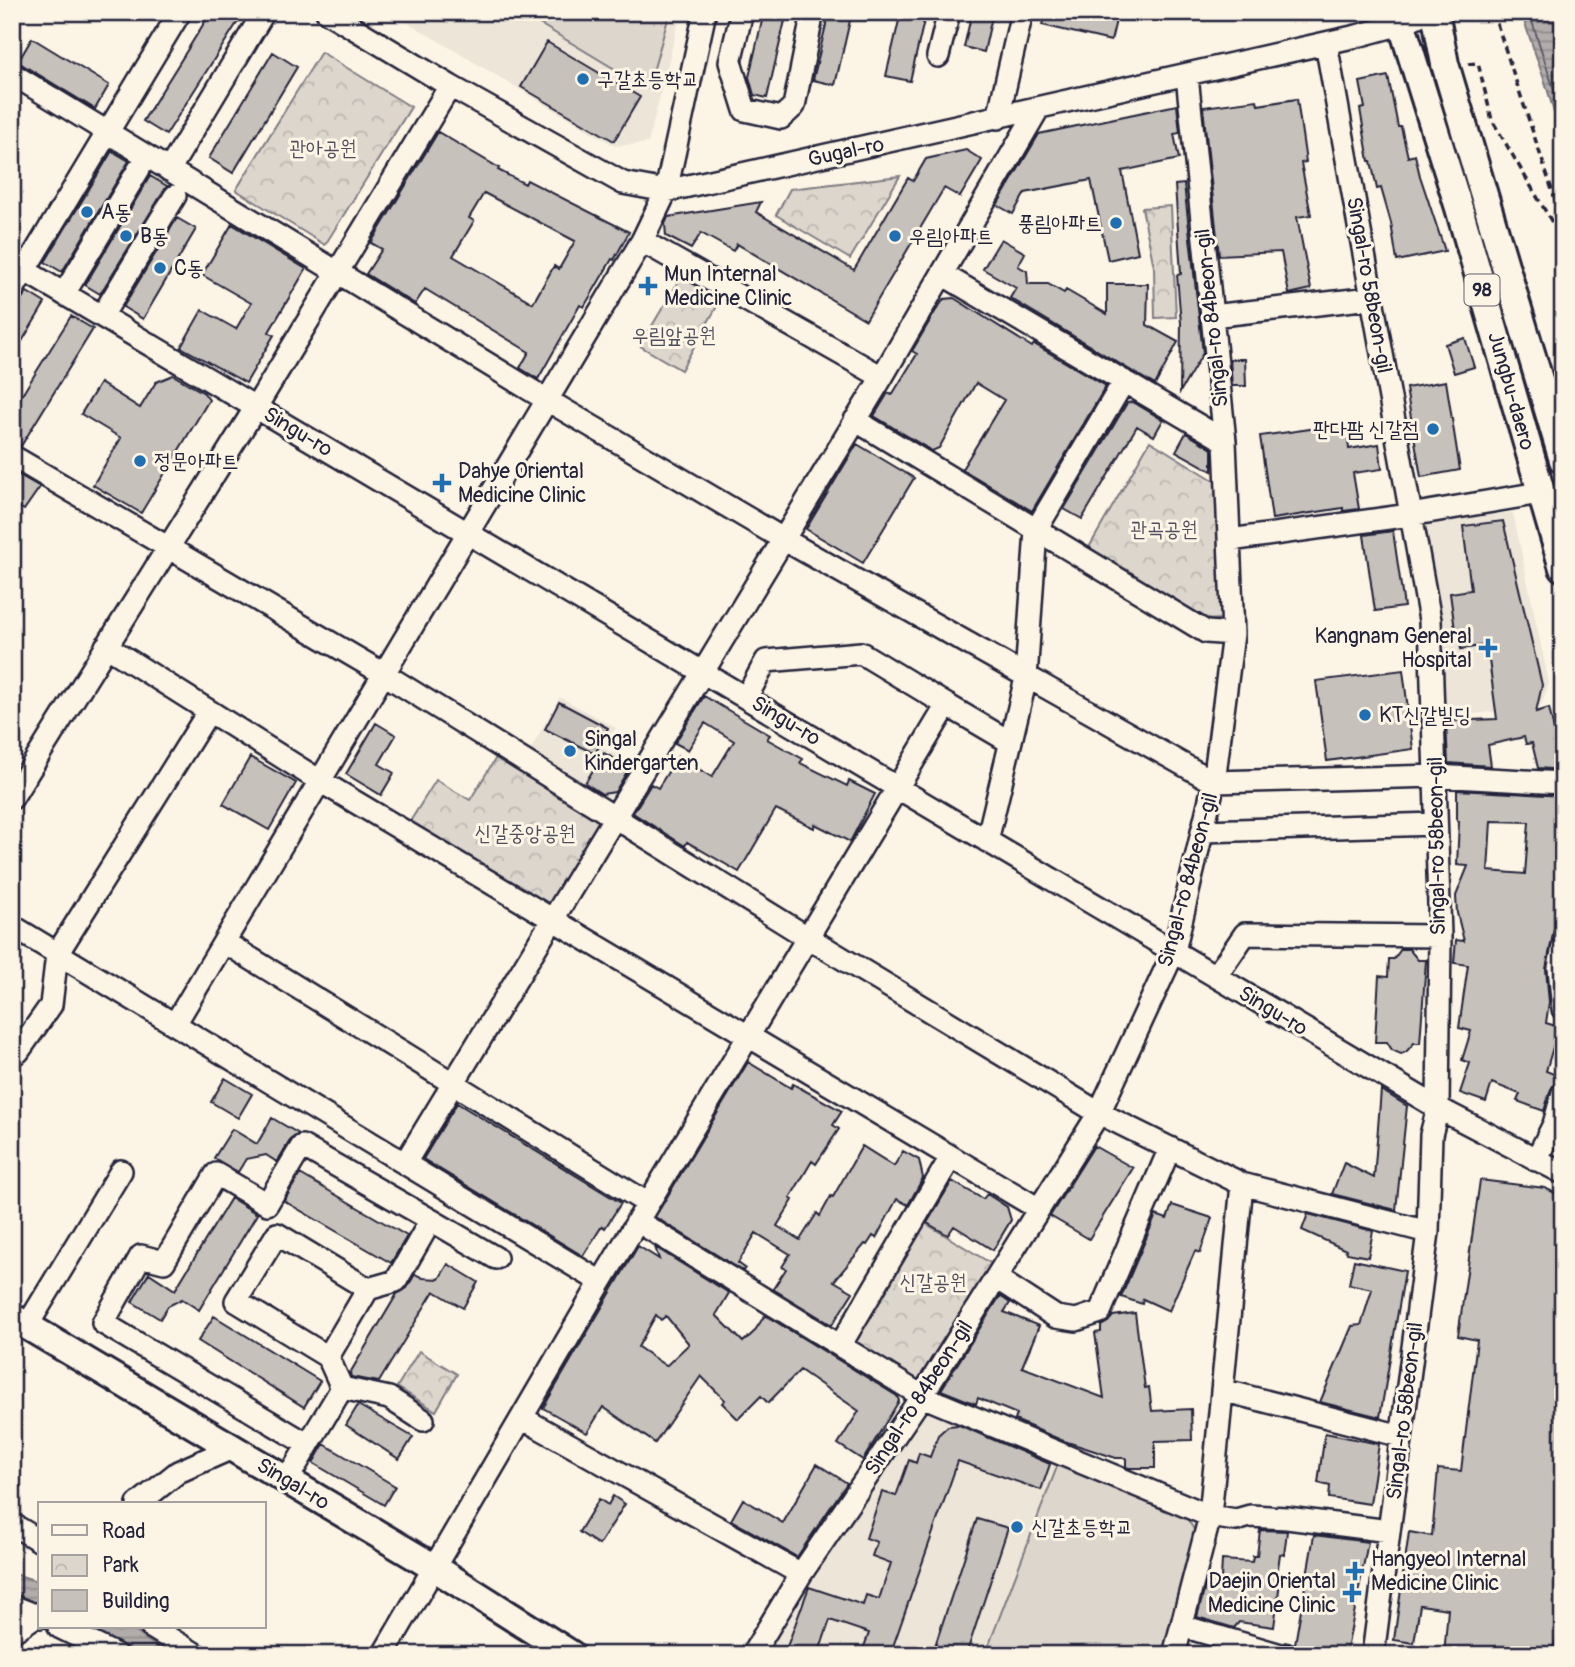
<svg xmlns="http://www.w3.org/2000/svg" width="1575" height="1667" font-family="Pangolin,'Poor Story',sans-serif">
<defs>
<pattern id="park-crowns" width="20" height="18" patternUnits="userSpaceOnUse" patternTransform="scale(1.75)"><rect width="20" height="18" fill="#dcd6cc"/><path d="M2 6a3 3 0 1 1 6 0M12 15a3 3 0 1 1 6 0" fill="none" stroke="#bcb7b0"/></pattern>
<pattern id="water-rules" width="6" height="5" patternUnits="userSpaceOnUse" patternTransform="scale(1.75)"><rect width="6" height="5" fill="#b2adab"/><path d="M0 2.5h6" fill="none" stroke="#908c8c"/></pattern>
</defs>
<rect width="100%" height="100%" fill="#fcf5e5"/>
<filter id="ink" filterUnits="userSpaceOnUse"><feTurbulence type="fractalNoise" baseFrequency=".0143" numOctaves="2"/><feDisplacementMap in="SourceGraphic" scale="14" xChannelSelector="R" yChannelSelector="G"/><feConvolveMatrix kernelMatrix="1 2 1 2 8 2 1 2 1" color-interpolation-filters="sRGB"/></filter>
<g filter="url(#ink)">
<path fill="#ece5d8" d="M390,12H681L648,143L615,146Z
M1513,513L1549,683L1541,705L1438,719L1420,522L1463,515Z
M560,697L616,728L604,748L635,767L615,800H605L528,754Z
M924,1406L1188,1520L1165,1655H763L808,1576Z"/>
<path fill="#dcd6cc" stroke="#7f7c84" stroke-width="2" d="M520,12H670L648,89Z
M1060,1459L1175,1509L1188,1520L1197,1534L1165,1655H985Z"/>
<path fill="url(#park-crowns)" stroke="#7f7c84" stroke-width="2" d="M321,52L411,107L325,245L236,190Z
M900,176L850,259L776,215L790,189Z
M1171,206L1176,317L1155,318L1154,267L1142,208Z
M684,272L724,294L681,370L640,346Z
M1150,441L1220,484L1222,619L1206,620L1087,551Z
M502,748L616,817L553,921L404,831L436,780L470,800Z
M920,1220L992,1264L918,1388L850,1345Z
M419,1351L457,1374L436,1411L397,1387Z"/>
<path fill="url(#water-rules)" stroke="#78757e" stroke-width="2" d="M1521,12H1553L1563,39V144L1547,88Z
M12,1573L40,1582V1608L12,1597Z
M77,1627H129L168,1655H129Z"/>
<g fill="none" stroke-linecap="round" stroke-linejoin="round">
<path stroke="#5c5a68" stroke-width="2" d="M1529,12L1563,118"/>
</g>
<path fill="#c6c1bb" stroke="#22223b" stroke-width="2" fill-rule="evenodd" d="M211,12H244L166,135L143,121Z
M764,12H787L767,98L754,95L749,77Z
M829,12H852L835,85L813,80Z
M901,12H926L910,81L886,76Z
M972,12H993L984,52L964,47Z
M1045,12H1118L1111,41L1042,25Z
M32,38L109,85L95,109L18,62Z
M547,42L640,97L614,141L521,87Z
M273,52L297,67L233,173L209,158Z
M1388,76L1398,127H1401L1408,157L1415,155L1420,176L1445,251L1397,261L1391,223L1381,188L1377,189L1371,161H1369L1360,109L1365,108L1360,82Z
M1297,99L1306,162L1301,163L1311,215L1297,217L1311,289L1289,294L1281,252L1219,255L1203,107L1257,100L1258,105Z
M1177,105L1180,133L1174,134L1179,159L1122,171L1138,253L1108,260L1091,180L1025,193L1013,214L997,205L1039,134Z
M438,132L499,168L498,170L525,184L527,180L629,232L614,260L612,259L584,307L580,305L538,379L520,368L529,352L425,289L415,304L366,274L382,249L371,243ZM484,193L575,241L559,269L554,266L533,303L453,256L474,221L469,218Z
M966,150L982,160L960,197L944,188L866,320L737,244L733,251L701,233L691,249L666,236L665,224L668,217L761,202L756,212L854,270L908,178L913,181L926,159Z
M112,151L129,161L62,272L45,262Z
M150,176L167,186L100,294L85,285Z
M1184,184L1203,353L1180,392L1181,323L1177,275L1181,274L1175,185Z
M177,218L196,229L143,319L123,307Z
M232,224L306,269L269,332L274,335L246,383L181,347L202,310L236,329L251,303L202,275Z
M1001,239L1025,253L1018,266L1027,271L1028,284H1048L1064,293L1066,290L1107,314V284H1148L1147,325L1178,342L1155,385L1010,298L1016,288L983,269Z
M27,292L45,303L12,358V311Z
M954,298L1032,347L1034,344L1106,386L1032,511L962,469L1004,400L976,383L939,448L932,451L874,416L888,393L892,395L917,354L912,351L935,312L944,299Z
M71,316L93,329L21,446L12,443V411Z
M1465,338L1474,367L1454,373L1445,344Z
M1230,359H1245L1246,386H1232Z
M173,375L204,393L209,400L141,513L93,485L121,438L81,414L100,383L140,408L156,382Z
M1446,381L1460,470L1421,477L1406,388Z
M1133,402L1163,420L1154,436L1137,426L1082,519L1064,509L1127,403Z
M1346,424L1349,449L1379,444L1382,469L1353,473L1359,509L1343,511V508L1272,519L1260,436Z
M1186,433L1212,449V471L1176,451Z
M857,444L914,478L863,563L806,529Z
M12,471L40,487L24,510L12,503Z
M1503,521L1542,685L1536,712L1549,708L1563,770L1538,768L1532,743L1526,744L1524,737L1488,745L1491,766L1448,763L1446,721L1497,719L1487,645L1461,649L1458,630H1455L1450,593L1471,590L1463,526Z
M1393,531L1404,607L1375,611L1364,535Z
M1403,670L1413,749L1327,761L1316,681Z
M704,696L770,735L767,739L803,759L800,763L847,786L849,781L875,794L850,842L815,824L814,828L776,809L739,872L687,842L685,846L633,813L651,784L658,788L678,756L712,777L734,741L705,723L688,750L675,743Z
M559,702L608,728L595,754L545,729Z
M376,723L396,735L379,764L394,773L381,795L346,774Z
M604,753L627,766L626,768L628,770L615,792L602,794L585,783Z
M250,757L296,783L269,830L223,804Z
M1457,790L1563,796V930L1554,929L1546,969L1549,1002L1546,1023L1559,1027L1546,1071L1561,1077L1551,1089L1544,1111L1517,1101L1520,1094L1492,1083L1486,1102L1460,1093L1470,1063L1462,1060L1471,1031L1459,1028L1468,965L1454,963L1456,940L1464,941L1457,913L1456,896L1468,866L1457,865L1459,821H1457ZM1491,821L1529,822L1525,874L1488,871Z
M1401,949H1409L1418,960H1426L1420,1043H1414L1406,1052L1401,1054L1392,1050L1387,1042H1375L1379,976L1388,977L1389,959H1394Z
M748,1062L791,1088L793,1084L842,1111L833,1125L839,1129L816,1164L812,1161L790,1198L793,1200L777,1226L800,1240L817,1213L820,1216L831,1196L833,1197L862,1146L894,1166L903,1151L919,1160L923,1178L908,1205L897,1199L876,1238L873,1236L867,1245L865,1244L834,1281L853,1292L832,1325L773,1289L786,1269L782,1267L790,1254L756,1233L738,1263L745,1268L743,1271L655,1217Z
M225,1078L252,1094L238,1118L211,1102Z
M1381,1090L1407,1106L1396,1210L1332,1194L1344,1163L1374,1178Z
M457,1103L621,1203L605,1228L602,1226L583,1256L423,1159Z
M272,1118L299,1134L291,1139L277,1162L266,1155L246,1159L238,1172L214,1158L232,1129L257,1144Z
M1094,1146L1133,1168L1089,1239L1050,1216Z
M300,1174L407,1236L391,1263L284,1201Z
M1480,1180L1545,1188L1563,1197V1623L1550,1655H1444L1448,1609L1420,1605L1414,1643L1394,1640L1409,1532L1432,1536L1438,1469L1461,1471L1477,1340L1458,1336Z
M952,1181L983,1199L987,1194L1007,1207L1011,1220L993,1250L954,1226L948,1235L927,1223Z
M231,1198L257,1214L199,1310L182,1299L168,1306L160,1319L132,1302L149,1273L175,1290Z
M1172,1205L1212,1218L1200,1253L1195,1251L1169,1311L1143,1299L1142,1304L1121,1297L1156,1215L1167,1219Z
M1308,1214L1373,1231L1368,1257L1347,1253L1346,1250L1302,1230Z
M638,1246L659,1259L655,1247L729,1293L716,1315L743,1342L754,1332L765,1315L897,1396L899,1401L863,1460L838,1444L859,1411L800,1370L768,1403L761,1396L738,1419L722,1403L725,1400L701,1376L655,1443L603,1407L587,1433L543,1408ZM656,1315L661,1320L666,1316L689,1344L666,1366L638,1347Z
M1354,1260L1405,1271L1380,1417L1320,1402L1352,1326L1361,1325L1372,1289L1349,1284Z
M448,1264L478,1282L463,1308L434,1291L379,1382L351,1377L350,1373L397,1294L407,1288L415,1274L423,1278L439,1279Z
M1000,1296L1010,1303L1004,1312L1039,1326L1022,1367L1104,1398L1095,1333L1101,1332V1326L1108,1322L1113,1316L1135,1313L1145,1388L1149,1387L1152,1411L1191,1409L1192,1440L1155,1441V1468H1129L1126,1467V1458H1116L1061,1440L1015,1420L1017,1414L978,1398L976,1404L941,1390Z
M214,1316L320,1381L304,1407L198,1341Z
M358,1405L413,1437L399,1459L346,1425Z
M959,1425L1050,1464L1041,1490L958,1461L890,1655H861L869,1633L830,1620L818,1655H784L809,1587L863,1605L866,1595L879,1599L891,1563L872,1556L877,1542L866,1538L882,1492L896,1496L909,1460L916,1463L919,1453L930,1457L938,1435L948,1426Z
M1325,1433L1379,1444L1370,1504L1329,1498L1330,1486L1318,1483Z
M324,1444L395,1486L384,1505L313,1463Z
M817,1464L847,1483L797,1557L731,1520L743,1499L783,1523Z
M613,1496L625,1504L599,1545L579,1532L599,1499L608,1505Z
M977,1519L1008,1528L966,1655H932Z
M1260,1530L1287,1531L1284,1555L1280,1554L1276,1582H1280L1274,1627L1239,1622L1234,1628L1197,1617L1208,1576L1221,1579L1222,1560L1252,1562L1253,1556H1257Z
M1314,1535L1368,1542L1346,1655H1294L1291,1646L1284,1642L1295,1644Z"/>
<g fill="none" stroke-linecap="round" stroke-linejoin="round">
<g stroke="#22223b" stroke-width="26">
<path id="minor" d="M327,12L450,86L623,183L666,191L1357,36L1401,24L1426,12
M742,12L730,62L745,110L781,118L794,106L813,12
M1326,43L1430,620L1440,936L1438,1108L1431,1135L1428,1232L1373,1655
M938,56L949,12
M12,74L547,400L783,539L1214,782L1436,776L1563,783
M998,118L1022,12
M169,170L264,12
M642,241L882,377
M12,263L1438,1108L1563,1173
M942,274L1225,441
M12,291L180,12
M64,294L139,169
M102,316L175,196
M1212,316L1371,298
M855,420L1206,632L1233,634
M12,456L384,674L807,937L1099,1113L1242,1184L1428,1232
M1230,540L1410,515L1540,493
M106,646L320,781L1039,1209
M947,705L1010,742
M12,798L256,407L450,86
M1202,831L1436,824
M987,841L1026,678L1036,530L1124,381
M12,926L601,1282
M224,942L647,1203
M1563,947L1559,968L1563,1009
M1216,976L1245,934L1440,936
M175,1024L642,241L666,191L705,12
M12,1050L18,1052L51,1005L57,954L209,711
M1536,1160L1554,1124L1563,1093
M405,1163L882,377L1038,109
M431,1220L496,1258
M637,1221L922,1396L1210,1516L1236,1520L1250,1516L1287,1518L1389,1531
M996,1278L1056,1317L1076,1320L1100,1312L1170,1148
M27,1326L121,1171
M840,1346L951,1157
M328,1357L236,1301L277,1234L368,1289
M1222,1390L1401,1436
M522,1418L801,1574
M307,1444L103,1323L141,1256L164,1262L216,1174L267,1204L302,1146L431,1220L396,1281L368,1289L328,1357L342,1388L389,1398L423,1420
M287,1480L342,1388
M138,1504L178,1472L232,1448
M12,1524L40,1541
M12,1606L40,1617
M1182,1626L1281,1655
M59,1627L116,1655
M151,1627L197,1655
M12,1632L40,1613
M383,1655L601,1282L947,705L861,653L766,661L746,698
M752,1655L801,1574L922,1396L1099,1113L1174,951L1214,782L1233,634L1225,441L1187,76
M1174,1655L1210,1516L1242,1184"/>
</g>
<g stroke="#22223b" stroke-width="32">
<path id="major" d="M1398,12L1459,208L1563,568
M1435,12L1445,64L1563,460
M12,1317L435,1568L572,1655"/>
</g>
<path stroke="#22223b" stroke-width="3.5" stroke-dasharray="7 5" stroke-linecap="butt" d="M1493,12L1563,223
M1468,64L1478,63L1492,120L1563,241"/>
<use href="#minor" stroke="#fcf5e5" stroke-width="21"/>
<use href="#major" stroke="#fcf5e5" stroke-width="26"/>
</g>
</g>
<g fill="#1f6fb2" stroke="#fcf5e5" stroke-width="2.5">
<circle cx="583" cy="79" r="7"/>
<circle cx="87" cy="212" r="7"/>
<circle cx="1116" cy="223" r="7"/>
<circle cx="126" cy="236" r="7"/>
<circle cx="895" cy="236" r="7"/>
<circle cx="160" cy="268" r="7"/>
<path d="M644.5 275.5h7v7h7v7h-7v7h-7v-7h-7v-7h7z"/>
<circle cx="1433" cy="429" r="7"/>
<circle cx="140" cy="461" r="7"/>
<path d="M438.5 472.5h7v7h7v7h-7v7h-7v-7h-7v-7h7z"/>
<path d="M1484.5 637.5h7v7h7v7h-7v7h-7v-7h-7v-7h7z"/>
<circle cx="1365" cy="715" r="7"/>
<circle cx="570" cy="751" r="7"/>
<circle cx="1017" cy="1527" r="7"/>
<path d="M1351.5 1560.5h7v7h7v7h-7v7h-7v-7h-7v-7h7z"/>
<path d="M1348.5 1582.5h7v7h7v7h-7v7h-7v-7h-7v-7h7z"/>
</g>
<g text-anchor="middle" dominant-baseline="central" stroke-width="6" stroke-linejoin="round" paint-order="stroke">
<rect fill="#fcf5e5" stroke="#63616e" stroke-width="2" x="1464.5" y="274.5" width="35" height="31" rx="5"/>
<g font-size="19" font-weight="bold" fill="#22223b">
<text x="1482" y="290">98</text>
</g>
<g font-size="21" fill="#22223b" stroke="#fcf5e5" text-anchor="start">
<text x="597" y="79">구갈초등학교</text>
<text x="101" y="212">A동</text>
<text x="1102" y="223" text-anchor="end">풍림아파트</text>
<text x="140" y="236">B동</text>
<text x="909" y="236">우림아파트</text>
<text x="174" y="268">C동</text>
<text x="664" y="274">Mun Internal<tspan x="664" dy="24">Medicine Clinic</tspan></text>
<text x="1419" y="429" text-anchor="end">판다팜 신갈점</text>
<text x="154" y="461">정문아파트</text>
<text x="458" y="471">Dahye Oriental<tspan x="458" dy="24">Medicine Clinic</tspan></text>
<text x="1472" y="636" text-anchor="end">Kangnam General<tspan x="1472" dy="24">Hospital</tspan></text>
<text x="1379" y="715">KT신갈빌딩</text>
<text x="584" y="739">Singal<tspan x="584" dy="24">Kindergarten</tspan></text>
<text x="1031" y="1527">신갈초등학교</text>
<text x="1371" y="1559">Hangyeol Internal<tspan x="1371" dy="24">Medicine Clinic</tspan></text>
<text x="1336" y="1581" text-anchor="end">Daejin Oriental<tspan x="1336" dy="24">Medicine Clinic</tspan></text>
</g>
<g font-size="21" fill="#504f5f" stroke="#fcf5e5">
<text x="323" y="148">관아공원</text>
<text x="674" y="335">우림앞공원</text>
<text x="1164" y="529">관곡공원</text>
<text x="525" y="833">신갈중앙공원</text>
<text x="933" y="1282">신갈공원</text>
</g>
<g font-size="21" fill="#22223b" stroke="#fcf5e5">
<text transform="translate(846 152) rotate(-12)">Gugal-ro</text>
<text transform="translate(1369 285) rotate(80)">Singal-ro 58beon-gil</text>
<text transform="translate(1212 318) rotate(-96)">Singal-ro 84beon-gil</text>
<text transform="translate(1511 391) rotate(74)">Jungbu-daero</text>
<text transform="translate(298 432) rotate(31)">Singu-ro</text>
<text transform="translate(786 721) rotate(31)">Singu-ro</text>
<text transform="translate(1437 846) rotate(-91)">Singal-ro 58beon-gil</text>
<text transform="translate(1188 880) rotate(-75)">Singal-ro 84beon-gil</text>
<text transform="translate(1273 1011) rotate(31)">Singu-ro</text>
<text transform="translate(919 1398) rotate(-57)">Singal-ro 84beon-gil</text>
<text transform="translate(1405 1411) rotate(-83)">Singal-ro 58beon-gil</text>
<text transform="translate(293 1484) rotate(31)">Singal-ro</text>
</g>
</g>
<rect width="1575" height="1667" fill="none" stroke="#fcf5e5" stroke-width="42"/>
<rect x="21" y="21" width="1533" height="1625" fill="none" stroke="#22223b" stroke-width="2.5" filter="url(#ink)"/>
<rect x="38" y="1502" width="228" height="126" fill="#fcf5e5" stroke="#a5a1a1" stroke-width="2"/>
<rect x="52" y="1525" width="35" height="10" fill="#fcf5e5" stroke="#a5a1a1" stroke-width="2"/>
<text x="102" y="1538" font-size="21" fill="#22223b">Road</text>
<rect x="52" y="1555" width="35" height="21" fill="url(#park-crowns)" stroke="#a5a1a1" stroke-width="2"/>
<text x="102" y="1572" font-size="21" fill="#22223b">Park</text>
<rect x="52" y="1590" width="35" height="21" fill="#c6c1bb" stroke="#a5a1a1" stroke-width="2"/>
<text x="102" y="1608" font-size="21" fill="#22223b">Building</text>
</svg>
